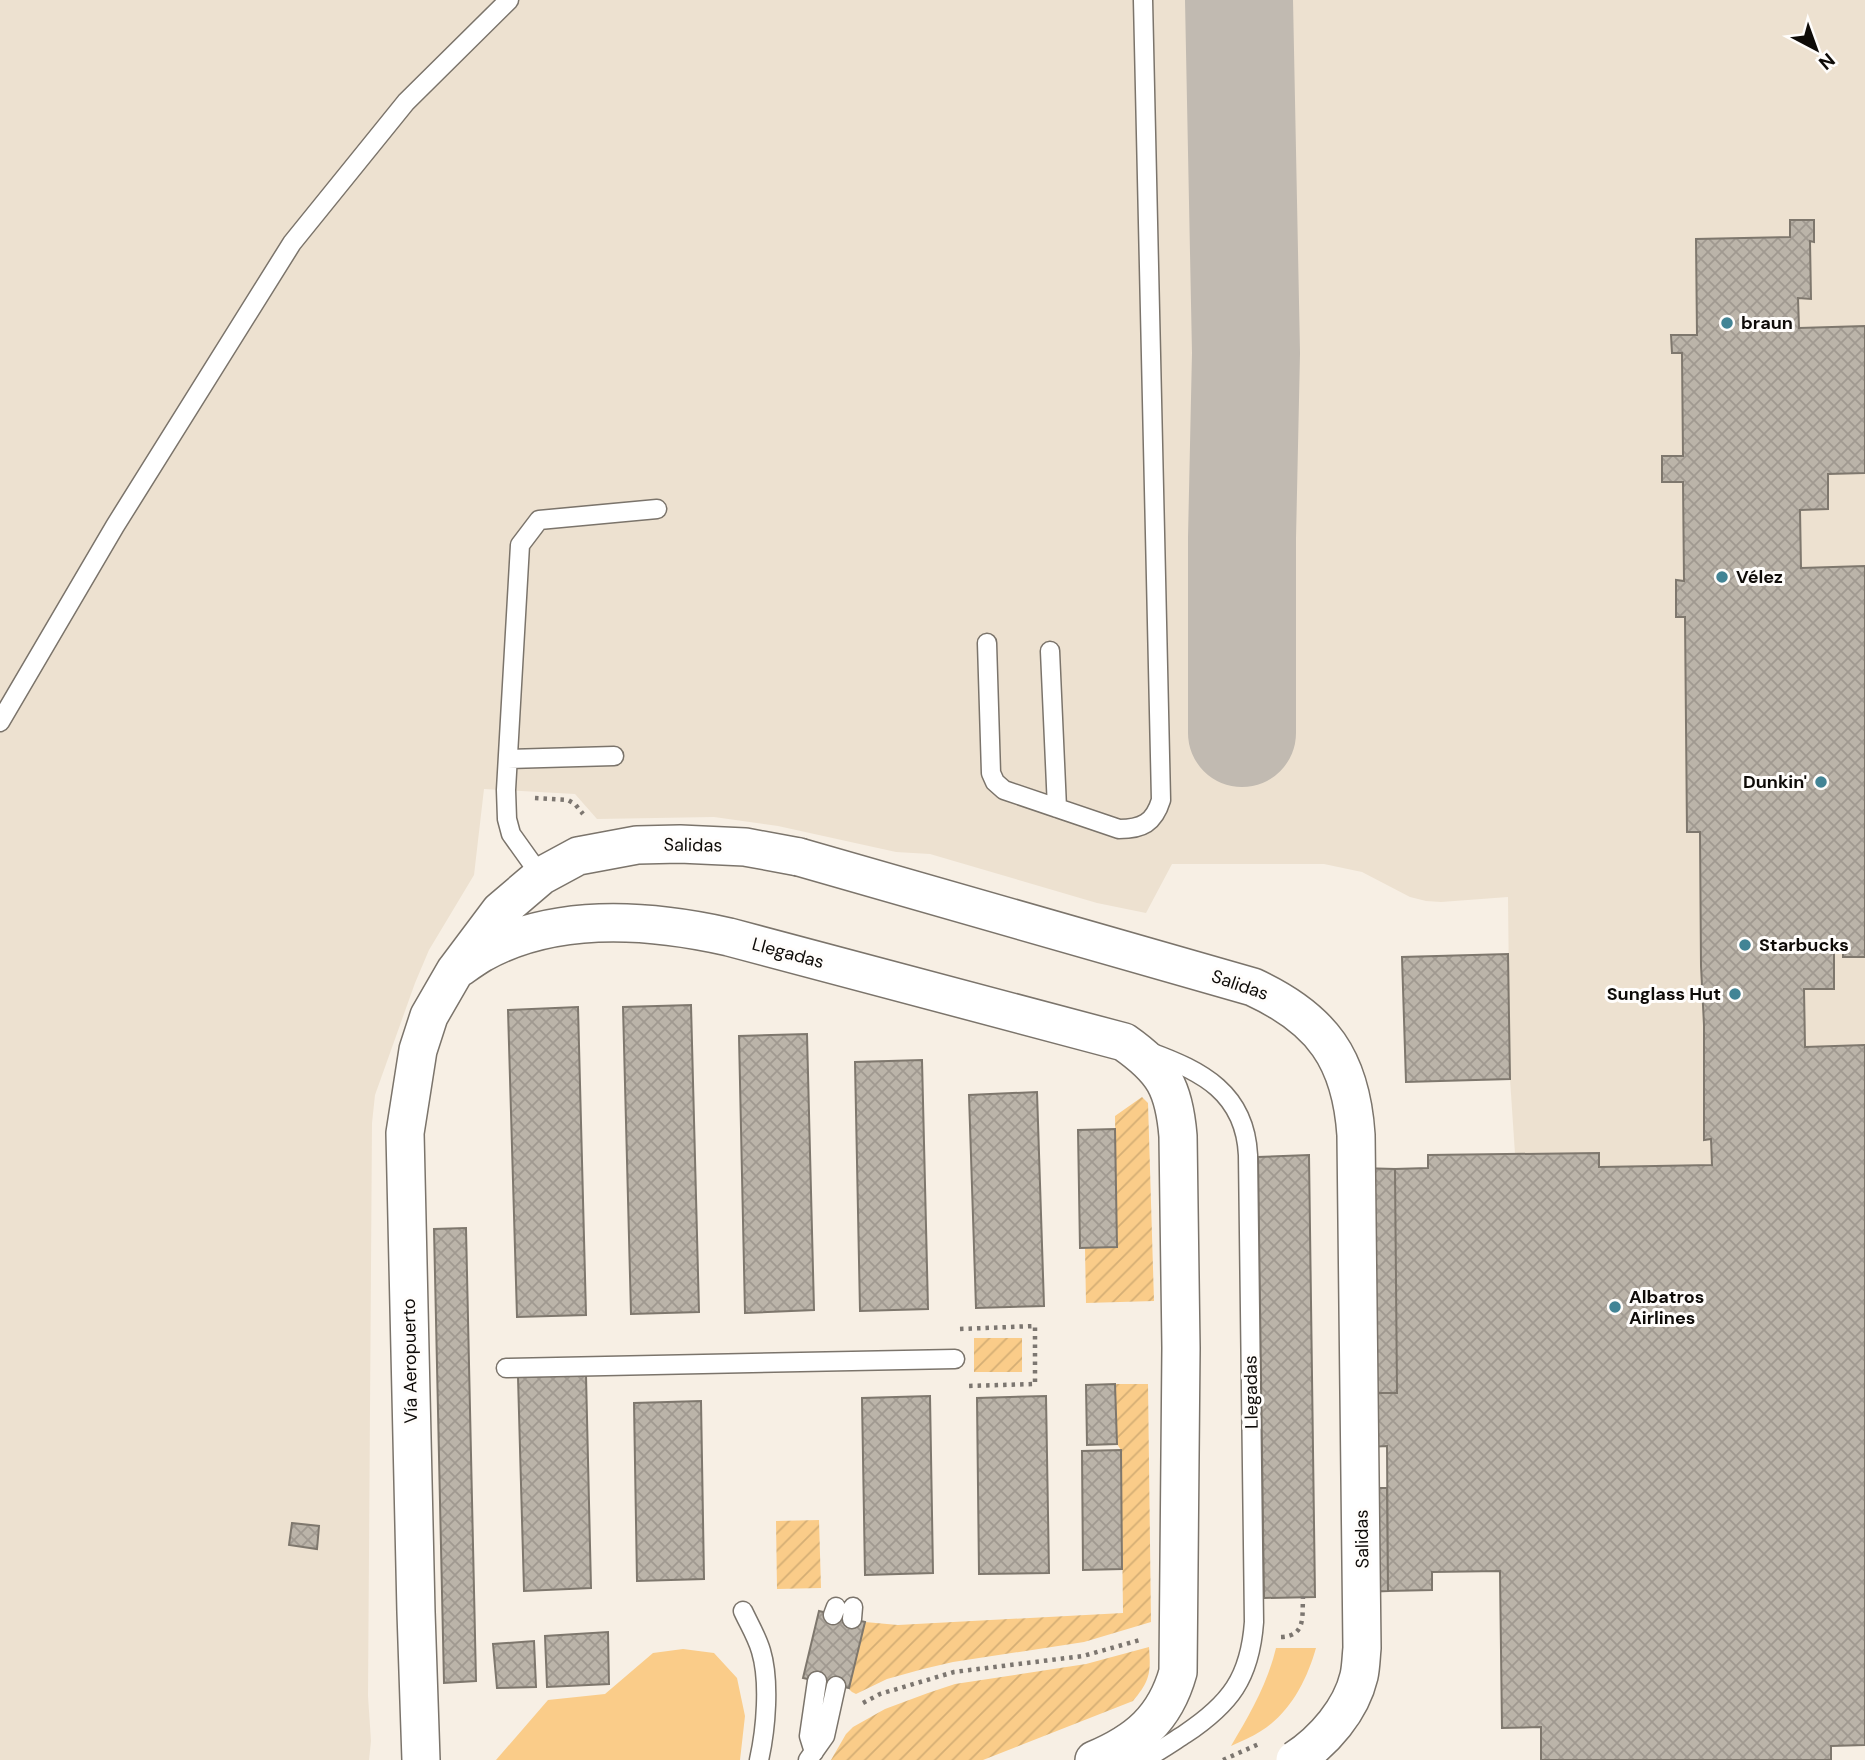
<svg xmlns="http://www.w3.org/2000/svg" width="1865" height="1760" font-family="'DM Sans',sans-serif">
<defs>
<pattern id="garden-furrows" width="10" height="10" patternUnits="userSpaceOnUse" patternTransform="scale(1.75)"><rect width="10" height="10" fill="#facc89"/><path d="M-1 1l2-2M0 10L10 0M9 11l2-2" fill="none" stroke="#d5ae75"/></pattern>
<pattern id="building-cross-hatch" width="8" height="8" patternUnits="userSpaceOnUse" patternTransform="scale(1.75)"><rect width="8" height="8" fill="#bbb4a9"/><path d="M0 0l8 8M0 8l8-8" fill="none" stroke="#a09990"/></pattern>
</defs>
<rect width="100%" height="100%" fill="#f7efe4"/>
<path fill="#ede1d0" d="M0,0H1865V1745L1831,1746V1760H1541V1727L1502,1728L1500,1571L1432,1572L1388,1591L1387,1447H1369L1397,1392L1395,1169L1427,1168L1428,1155L1515,1154L1510,1079L1508,897L1441,902L1426,901L1410,897L1362,872L1324,864H1172L1146,913L1097,903L930,854L896,852L778,826L714,817L597,819L575,794L484,789L474,875L429,950L415,983L375,1095L372,1123L368,1696L371,1741L369,1760H0Z"/>
<path fill="#facc89" d="M1276,1648H1316C1307,1680 1290,1713 1261,1731C1252,1737 1241,1741 1231,1746C1250,1714 1267,1685 1276,1648Z
M683,1649L714,1653L737,1678L745,1716L740,1760H496L548,1700L605,1694L653,1653Z"/>
<path fill="url(#garden-furrows)" d="M1142,1097L1148,1103L1154,1301L1086,1303L1085,1248L1117,1247L1115,1116Z
M974,1338H1022V1372H974Z
M1115,1384H1148L1151,1622L1084,1642L953,1662L923,1669L887,1679L856,1694L852,1692L849,1689L865,1622L898,1625L1123,1613L1121,1450L1117,1444Z
M819,1520L821,1588L777,1589L776,1521Z
M1149,1647C1151,1673 1150,1681 1133,1701L983,1760H831L846,1734L853,1727L885,1709L928,1693L955,1684L1086,1664Z"/>
<g fill="none" stroke-linecap="round" stroke-linejoin="round">
<path stroke="#c1bab1" stroke-width="108" d="M1239,0L1246,353L1242,538V733"/>
</g>
<path fill="url(#building-cross-hatch)" stroke="#7e776d" stroke-width="2" d="M1790,220H1814V242L1810,241L1811,299L1798,298L1799,328L1865,326V473L1828,474V509L1800,510L1801,568L1865,566V957H1843V944H1834V989H1804L1805,1047L1865,1045V1745L1831,1746V1760H1541V1727L1502,1728L1500,1571L1432,1572V1590L1388,1591L1387,1446L1369,1447L1368,1393H1397L1395,1169L1428,1168V1155L1599,1153V1167L1712,1165L1711,1139L1704,1140V1025L1701,966L1700,832H1687L1685,617H1676V580L1684,581L1683,482H1662V456H1683L1682,353H1672L1671,335H1697L1696,239L1790,237Z
M1508,954L1510,1079L1406,1082L1402,957Z
M691,1005L699,1312L631,1314L623,1007Z
M578,1007L586,1315L517,1317L508,1010Z
M807,1034L814,1310L745,1313L739,1036Z
M922,1060L928,1309L860,1311L855,1062Z
M1037,1092L1044,1306L976,1308L969,1095Z
M1115,1129L1117,1247L1080,1248L1078,1130Z
M1309,1155L1315,1597L1264,1598L1258,1157Z
M1358,1168L1395,1169L1397,1393H1362Z
M466,1228L476,1681L444,1683L434,1229Z
M586,1375L591,1588L524,1591L518,1377Z
M1115,1384L1117,1444L1087,1445L1086,1385Z
M930,1396L933,1573L865,1575L862,1398Z
M1046,1396L1049,1573L979,1574L977,1398Z
M701,1401L704,1579L637,1581L634,1403Z
M1121,1450L1122,1569L1083,1570L1082,1451Z
M1363,1488H1387L1388,1591L1364,1592Z
M292,1523L319,1526L317,1549L289,1545Z
M819,1611L865,1622L849,1688L803,1678Z
M608,1632L609,1684L547,1687L545,1636Z
M534,1641L536,1687L497,1688L493,1644Z"/>
<g fill="none" stroke-linecap="round" stroke-linejoin="round">
<g stroke="#7b746b" stroke-width="21">
<path id="service" d="M987,643L991,773L995,782L1004,790L1119,829C1142,829 1154,823 1161,800L1143,0
M1050,651L1057,808
M0,722L115,526L292,243L406,102L509,0
M508,759L614,756
M541,876L511,834L507,819L506,790L520,545L539,520L657,509
M506,1368L955,1359
M743,1611C749,1624 757,1637 761,1651C770,1681 766,1729 759,1760
M833,1615L836,1607
M852,1619L853,1607
M814,1752L809,1736L817,1681
M808,1760L825,1736L836,1686
M1143,1760C1158,1752 1171,1743 1185,1734C1230,1704 1250,1678 1254,1622L1248,1155C1245,1093 1202,1071 1150,1052"/>
</g>
<g stroke="#7b746b" stroke-width="40">
<path id="minor" d="M455,971C464,965 472,959 482,953C556,912 649,919 729,937L1124,1042C1164,1070 1174,1088 1178,1136L1181,1348L1178,1672C1165,1719 1137,1742 1094,1760
M421,1760L416,1612L405,1133L418,1050L429,1016L455,971L500,911L541,876L578,856L637,845L680,844L745,847L799,857"/>
</g>
<path stroke="#7c7670" stroke-width="4.5" stroke-dasharray="3.5 5" stroke-linecap="butt" d="M535,798L568,800L575,804L583,814
M960,1329L1035,1326V1384L967,1386
M1281,1637C1306,1636 1302,1617 1303,1597
M863,1703L880,1694L954,1672L1083,1656L1140,1640"/>
<use href="#service" stroke="#fff" stroke-width="18"/>
<use href="#minor" stroke="#fff" stroke-width="37"/>
<g stroke="#7b746b" stroke-width="40" stroke-linecap="butt">
<path id="minor-bridge" d="M799,857L1253,987C1322,1019 1351,1059 1356,1135L1362,1648C1361,1658 1361,1667 1359,1676C1351,1710 1324,1741 1295,1760"/>
</g>
<path stroke="#7c7670" stroke-width="4.5" stroke-dasharray="3.5 5" stroke-linecap="butt" d="M1223,1760L1261,1743"/>
<use href="#minor-bridge" stroke="#fff" stroke-width="37"/>
</g>
<g fill="#428495" stroke="#fffdfb" stroke-width="2.5">
<circle cx="1727" cy="323" r="7"/>
<circle cx="1722" cy="577" r="7"/>
<circle cx="1821" cy="782" r="7"/>
<circle cx="1745" cy="945" r="7"/>
<circle cx="1735" cy="994" r="7"/>
<circle cx="1615" cy="1307" r="7"/>
</g>
<g text-anchor="middle" dominant-baseline="central" stroke-width="6" stroke-linejoin="round" paint-order="stroke">
<g font-size="18" font-weight="bold" fill="#0e0b08" stroke="#fffdfb" text-anchor="start">
<text x="1741" y="323">braun</text>
<text x="1736" y="577">Vélez</text>
<text x="1807" y="782" text-anchor="end">Dunkin'</text>
<text x="1759" y="945">Starbucks</text>
<text x="1721" y="994" text-anchor="end">Sunglass Hut</text>
<text x="1629" y="1297">Albatros<tspan x="1629" dy="21">Airlines</tspan></text>
</g>
<g font-size="18" fill="#0e0b08" stroke="#fffdfb">
<text transform="translate(693 845) rotate(1)">Salidas</text>
<text transform="translate(788 953) rotate(15)">Llegadas</text>
<text transform="translate(1240 985) rotate(19)">Salidas</text>
<text transform="translate(410 1361) rotate(-91)">Vía Aeropuerto</text>
<text transform="translate(1251 1392) rotate(-91)">Llegadas</text>
<text transform="translate(1362 1539) rotate(-91)">Salidas</text>
</g>
</g>
<g transform="translate(1816 49) rotate(139)" stroke="#fffdfb" stroke-width="5" paint-order="stroke">
<path d="M0-5L12 26L0 18L-12 26Z" fill="#0e0b08"/>
<text y="-10" font-size="19" font-weight="bold" text-anchor="middle" fill="#0e0b08">N</text>
</g>
</svg>
